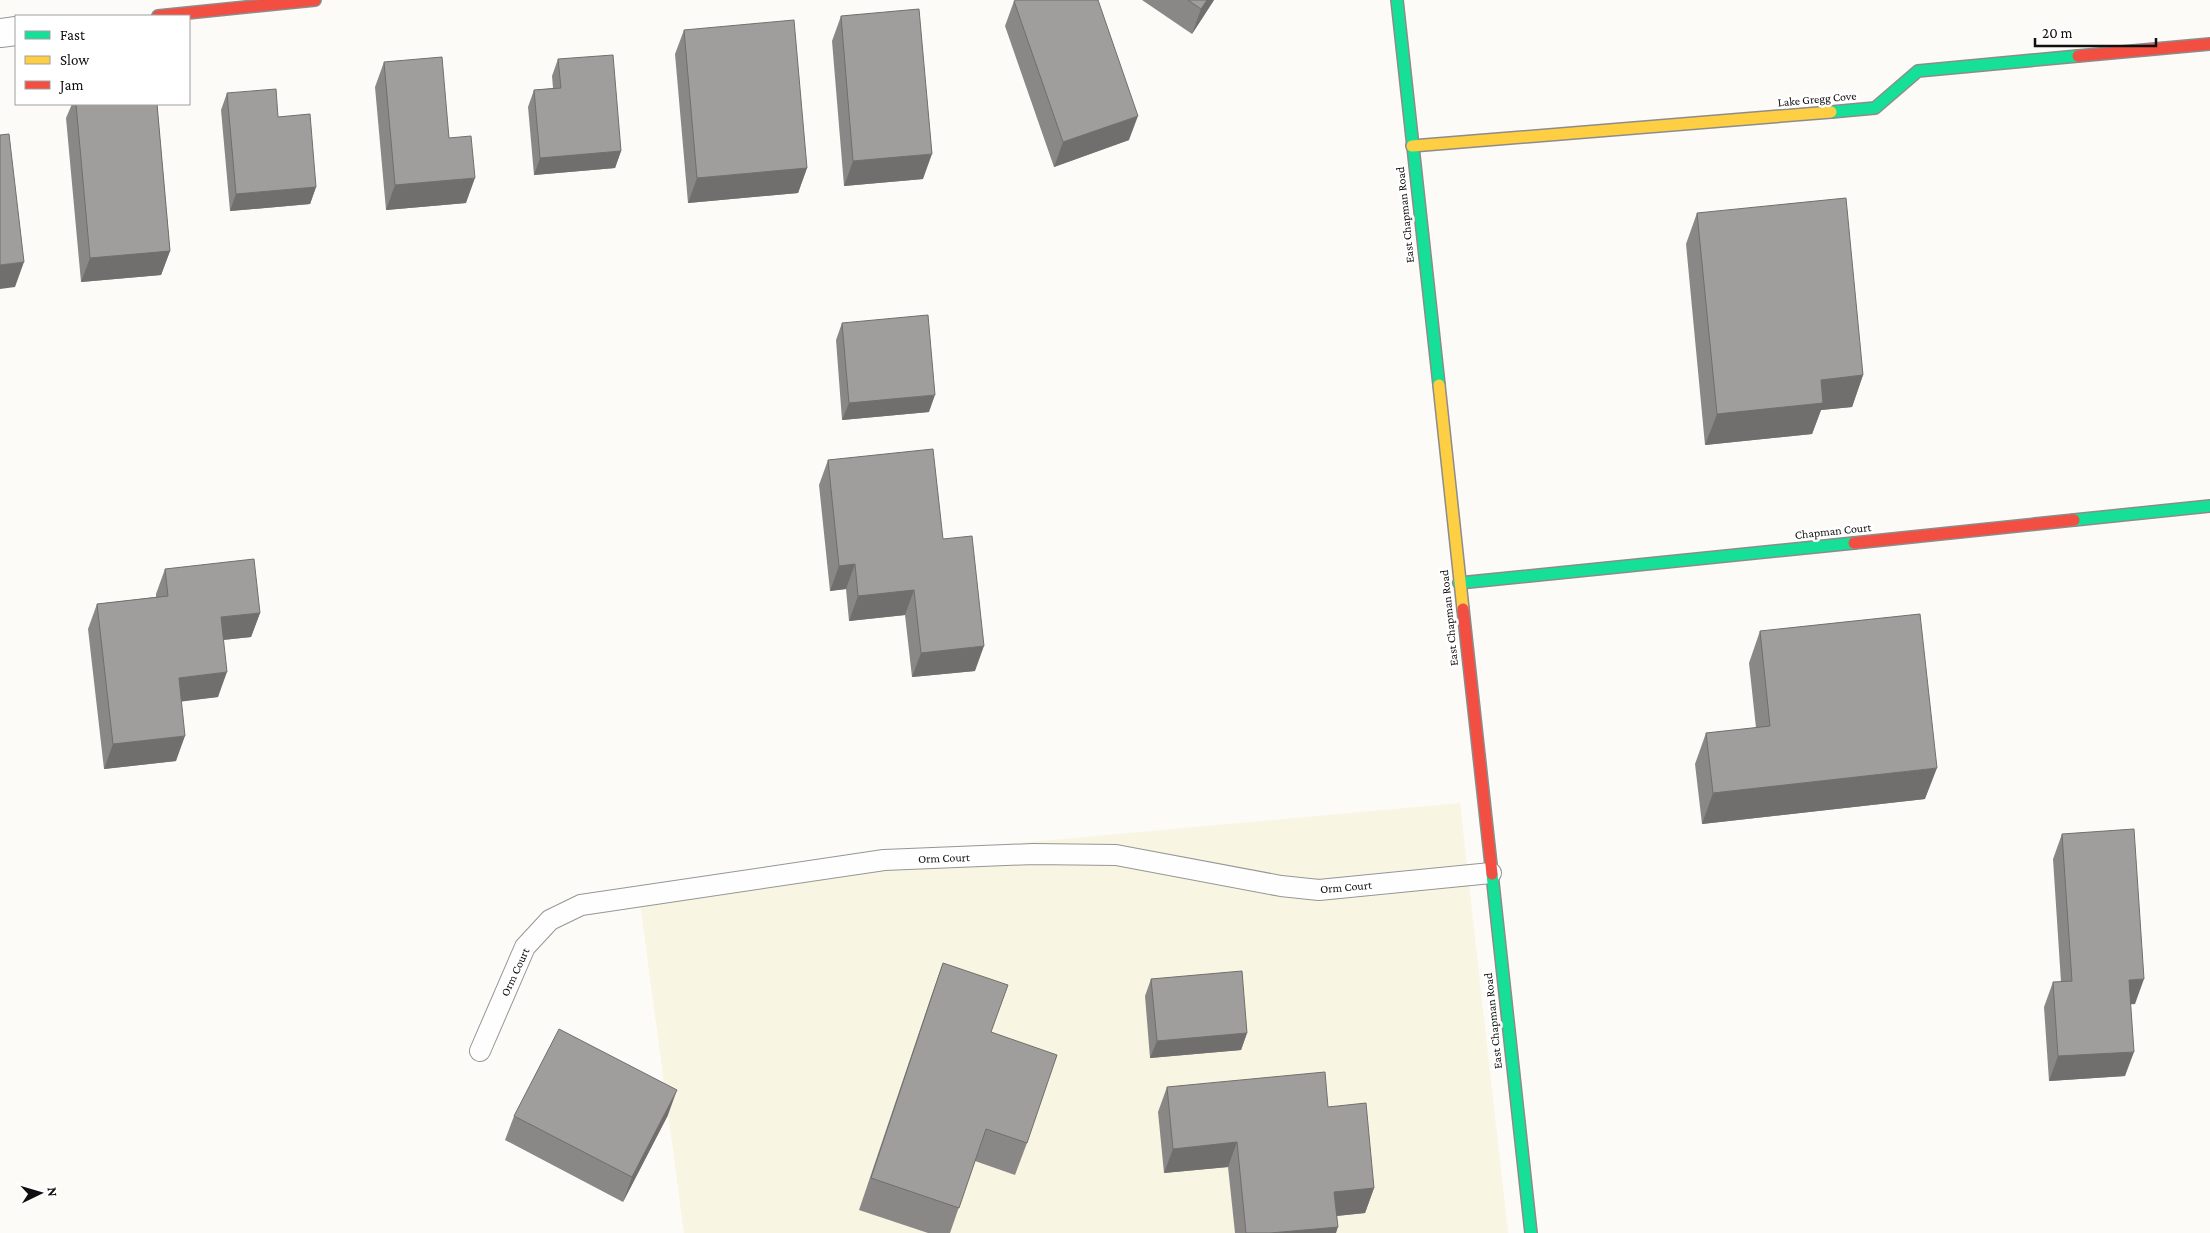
<svg xmlns="http://www.w3.org/2000/svg" width="2210" height="1233" font-family="'Crimson Pro',serif">
<rect width="100%" height="100%" fill="#fcfbf7"/>
<path fill="#f9f5e3" d="M1460,803L1508,1233H684L638,888L863,857Z"/>
<g fill="none" stroke-linecap="round" stroke-linejoin="round">
<g stroke="#969694" stroke-width="22">
<path id="lane" d="M480,1051L525,947L550,920L581,905L884,860L1033,854L1116,855L1281,886L1319,890L1491,873"/>
</g>
<g stroke="#969694" stroke-width="30">
<path id="street" d="M0,33L16,31"/>
</g>
<g stroke="#8d8c8b" stroke-width="14">
<path id="fast" d="M1397,0L1439,385
M1831,112L1875,108L1918,71L2078,56
M2074,520L2210,506
M1459,583L1854,543
M1492,874L1531,1233"/>
</g>
<g stroke="#8d8c8b" stroke-width="14">
<path id="slow" d="M1412,146L1831,112
M1439,385L1463,609"/>
</g>
<g stroke="#8d8c8b" stroke-width="14">
<path id="jam" d="M158,16L315,0
M2078,56L2210,44
M1854,543L2074,520
M1463,609L1492,874"/>
</g>
<use href="#lane" stroke="#fffefe" stroke-width="20"/>
<use href="#street" stroke="#fffefe" stroke-width="28"/>
<use href="#fast" stroke="#16e098" stroke-width="11"/>
<use href="#slow" stroke="#ffcf43" stroke-width="11"/>
<use href="#jam" stroke="#f24e42" stroke-width="11"/>
</g>
<path fill="#8a8886" d="M1142,0H1214L1192,34Z
M1014,1L1129,140L1054,167L1005,26Z
M841,16L923,179L844,186L832,41Z
M684,30L807,168L798,193L688,203L675,54Z
M558,59L621,151L615,168L534,175L528,107L534,90L553,88L552,76Z
M384,62L449,138L466,203L386,210L375,87Z
M227,93L278,117L316,187L310,204L230,211L221,110Z
M72,104H157L170,251L161,275L81,282L66,118Z
M1697,213L1863,375L1852,407L1821,410L1812,434L1705,445L1686,244Z
M842,323L929,412L842,420L836,340Z
M828,460L943,539L975,671L912,677L905,615L849,621L846,589L830,591L819,485Z
M165,569L260,613L251,637L223,640L218,697L181,701L176,761L104,769L88,629L97,604L156,597V594Z
M1760,631L1925,799L1702,824L1695,764L1706,733L1756,728L1749,663Z
M2062,834L2135,1004H2130L2125,1076L2049,1081L2044,1007L2053,982H2061L2053,859Z
M943,963L991,1032L1027,1143L1015,1175L975,1161L950,1233H928L859,1210L932,994Z
M1151,979L1247,1033L1241,1050L1150,1058L1145,996Z
M1167,1087L1328,1107L1374,1188L1365,1213L1337,1216L1336,1233H1235L1228,1167L1164,1173L1158,1112Z
M668,1115L623,1202L505,1140L514,1116Z"/>
<path fill="#706f6d" d="M1207,0H1214L1192,34L1201,9Z
M1138,116L1129,140L1054,167L1063,142Z
M621,151L615,168L534,175L540,158Z
M932,154L923,179L844,186L853,161Z
M807,168L798,193L688,203L697,178Z
M475,178L466,203L386,210L395,185Z
M316,187L310,204L230,211L236,194Z
M170,251L161,275L81,282L90,258Z
M24,262L15,287L0,289V265Z
M1863,375L1852,407L1821,410L1812,434L1705,445L1717,414L1821,380Z
M935,395L929,412L842,420L849,403Z
M855,564L846,589L830,591L839,566Z
M914,590L905,615L849,621L858,596Z
M260,613L251,637L212,641L221,617Z
M984,646L975,671L912,677L921,653Z
M227,672L218,697L170,703L179,678Z
M185,736L176,761L104,769L113,744Z
M1937,768L1925,799L1702,824L1713,793Z
M2144,979L2135,1004L2120,1005L2129,980Z
M1247,1033L1241,1050L1150,1058L1157,1041Z
M2134,1052L2125,1076L2049,1081L2058,1056Z
M677,1090L668,1115L623,1202L632,1177Z
M1237,1142L1228,1167L1164,1173L1173,1149Z
M1374,1188L1365,1213L1325,1217L1334,1192Z
M1338,1227L1336,1233H1270Z"/>
<path fill="#a09e9c" stroke="#706f6d" d="M1016,0H1098L1138,116L1063,142L1014,1Z
M1188,0H1207L1201,9Z
M919,9L932,154L853,161L841,16Z
M794,20L807,168L697,178L684,30Z
M613,55L621,151L540,158L534,90L561,88L558,59Z
M442,57L449,138L471,136L475,178L395,185L384,62Z
M276,89L278,117L310,114L316,187L236,194L227,93Z
M76,104H157L170,251L90,258Z
M9,134L24,262L0,265V135Z
M1846,198L1863,375L1821,380L1823,403L1717,414L1697,213Z
M928,315L935,395L849,403L842,323Z
M933,449L943,539L972,536L984,646L921,653L914,590L858,596L855,564L839,566L828,460Z
M254,559L260,613L221,617L227,672L179,678L185,736L113,744L97,604L168,596L165,569Z
M1920,614L1937,768L1713,793L1706,733L1770,726L1760,631Z
M2134,829L2144,979L2129,980L2134,1052L2058,1056L2053,982L2072,981L2062,834Z
M943,963L1008,985L991,1032L1057,1055L1027,1143L986,1129L959,1208L871,1178Z
M1242,971L1247,1033L1157,1041L1151,979Z
M559,1029L677,1090L632,1177L514,1116Z
M1325,1072L1328,1107L1366,1103L1374,1188L1334,1192L1338,1227L1270,1233H1246L1237,1142L1173,1149L1167,1087Z"/>
<g text-anchor="middle" dominant-baseline="central" stroke-width="5" stroke-linejoin="round" paint-order="stroke">
<g font-size="12" fill="#101010" stroke="#fff">
<text transform="translate(1817 99) rotate(-5)">Lake Gregg Cove</text>
<text transform="translate(1405 215) rotate(-96)">East Chapman Road</text>
<text transform="translate(1833 531) rotate(-6)">Chapman Court</text>
<text transform="translate(1449 618) rotate(-96)">East Chapman Road</text>
<text transform="translate(944 858) rotate(-2)">Orm Court</text>
<text transform="translate(1346 887) rotate(-5)">Orm Court</text>
<text transform="translate(515 972) rotate(-65)">Orm Court</text>
<text transform="translate(1493 1021) rotate(-96)">East Chapman Road</text>
</g>
</g>
<rect x="15" y="15" width="175" height="90" fill="#ffffff" stroke="#9f9f9f"/>
<rect x="25" y="31" width="25" height="8" fill="#16e098" stroke="#9f9f9f"/>
<text x="60" y="40" font-size="15" fill="#101010">Fast</text>
<rect x="25" y="56" width="25" height="8" fill="#ffcf43" stroke="#9f9f9f"/>
<text x="60" y="65" font-size="15" fill="#101010">Slow</text>
<rect x="25" y="81" width="25" height="8" fill="#f24e42" stroke="#9f9f9f"/>
<text x="60" y="90" font-size="15" fill="#101010">Jam</text>
<g transform="translate(40 1193) rotate(85)" stroke="#ffffff" stroke-width="4" paint-order="stroke">
<path d="M0-4L9 19L0 12L-9 19Z" fill="#101010"/>
<text y="-8" font-size="14" font-weight="bold" text-anchor="middle" fill="#101010">N</text>
</g>
<path d="M2035 38v8h121v-8" fill="none" stroke="#101010" stroke-width="2.5"/>
<text x="2042" y="38" font-size="15" fill="#101010" stroke="#ffffff" stroke-width="4" paint-order="stroke">20 m</text>
</svg>
